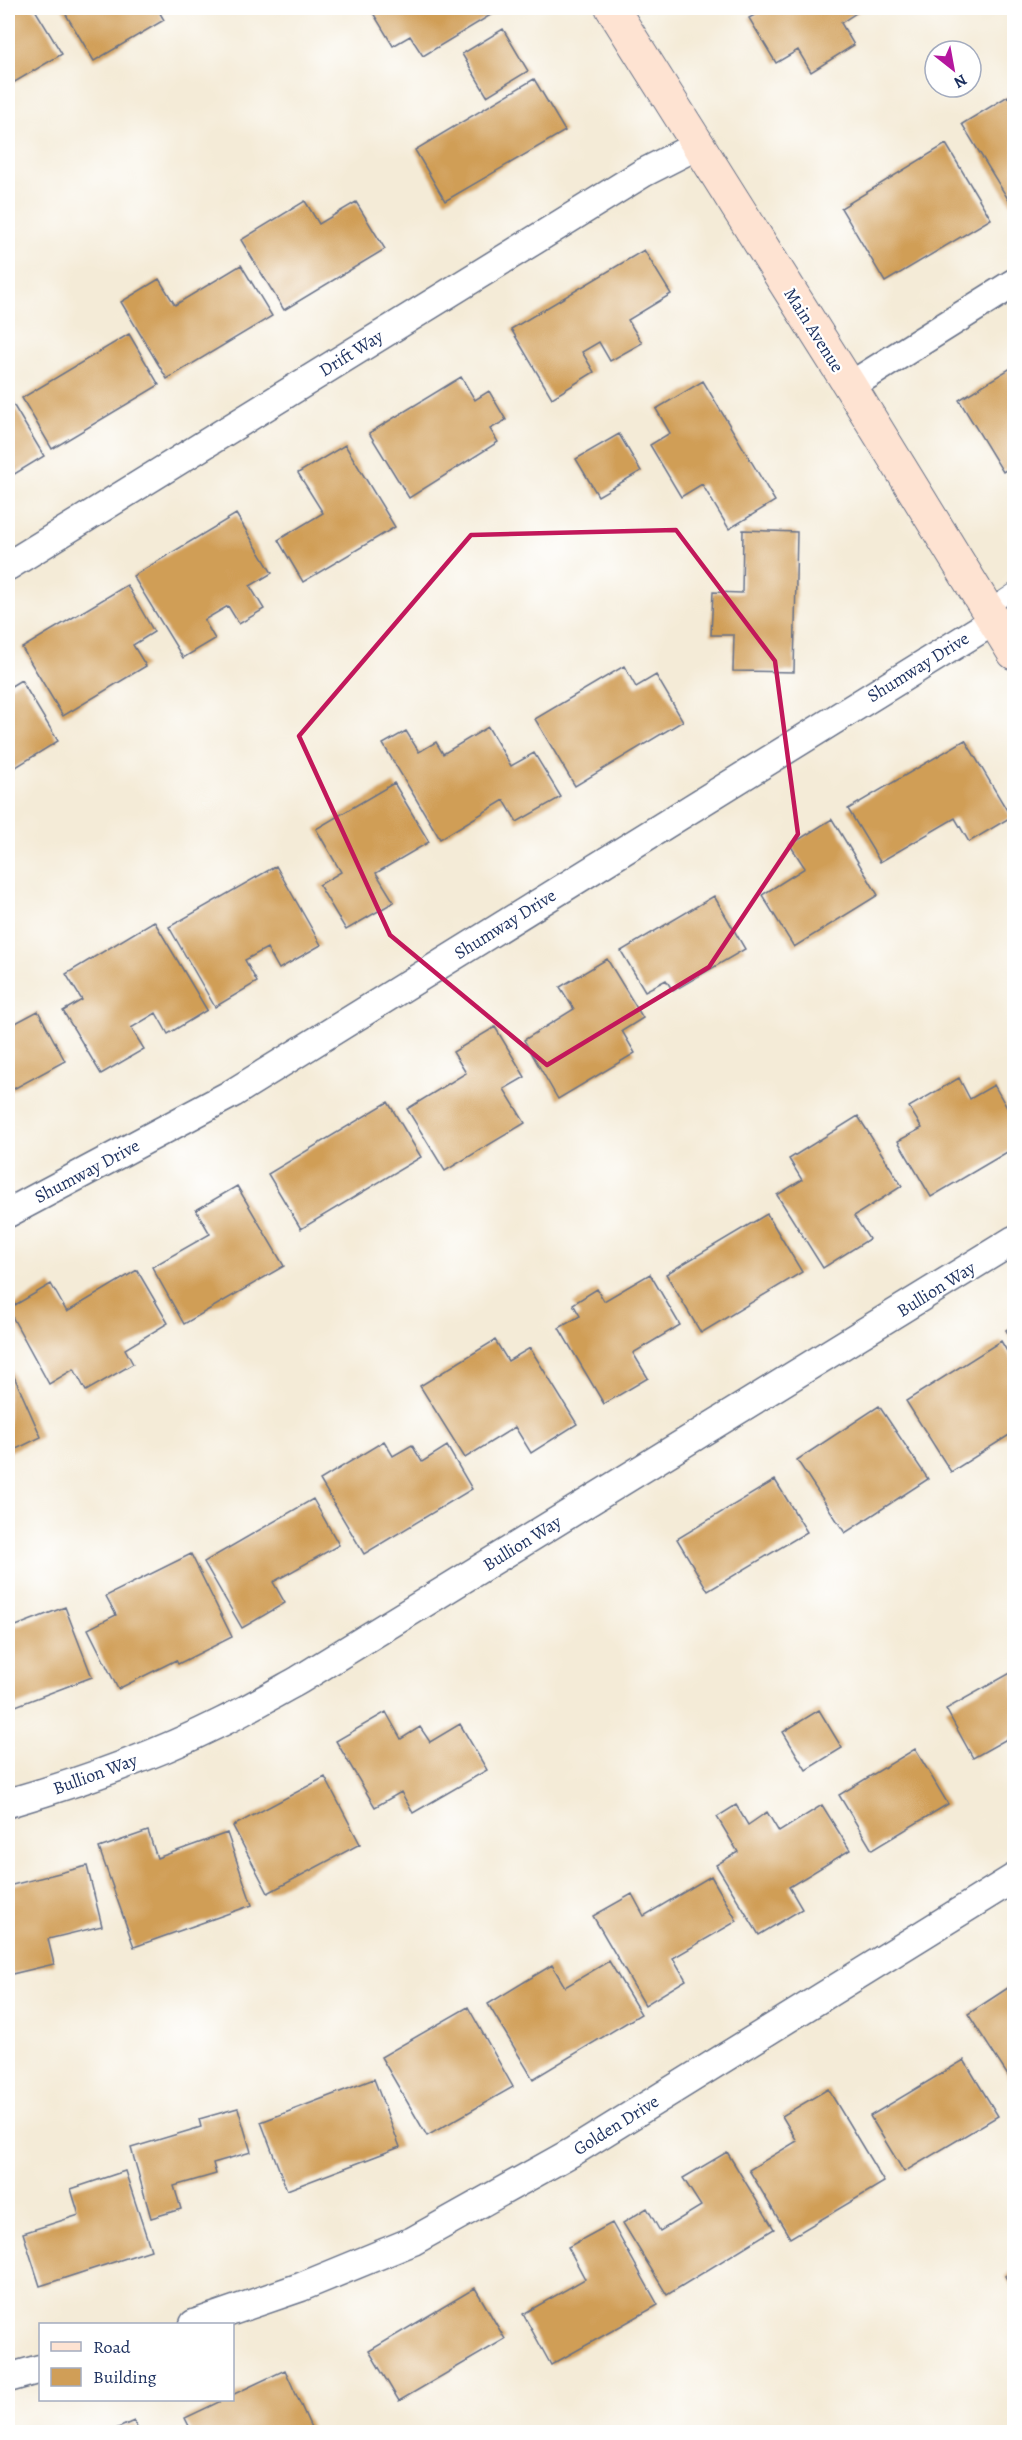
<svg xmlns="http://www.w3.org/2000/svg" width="1022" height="2440" font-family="Alegreya,serif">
<rect width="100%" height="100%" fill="#fff"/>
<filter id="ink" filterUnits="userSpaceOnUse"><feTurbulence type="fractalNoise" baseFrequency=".0167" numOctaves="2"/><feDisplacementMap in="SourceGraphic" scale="12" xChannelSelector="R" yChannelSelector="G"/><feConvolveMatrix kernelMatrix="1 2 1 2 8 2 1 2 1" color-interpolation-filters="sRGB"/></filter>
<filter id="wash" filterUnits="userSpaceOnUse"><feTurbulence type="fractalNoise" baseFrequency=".008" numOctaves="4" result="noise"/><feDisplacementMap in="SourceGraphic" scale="24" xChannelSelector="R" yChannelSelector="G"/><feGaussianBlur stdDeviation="1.35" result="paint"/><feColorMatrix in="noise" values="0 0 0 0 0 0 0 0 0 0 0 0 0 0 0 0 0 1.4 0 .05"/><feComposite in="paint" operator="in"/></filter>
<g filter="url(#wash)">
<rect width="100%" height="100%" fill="#f4ebd7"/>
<g id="blocks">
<path fill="#d09e57" d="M8,8H34L62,54L8,86Z
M62,8H157L164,20L94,61Z
M370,8H491L494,13L423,56L410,36L393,46Z
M767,8H857L859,11L841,23L854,45L811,72L798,50L776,63L749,18Z
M503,29L528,71L487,96L462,54Z
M534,79L565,131L445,201L415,150Z
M1008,96L1014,107V202L1011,204L962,124Z
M946,144L991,219L885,282L841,208Z
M305,201L319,224L356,202L385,249L284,310L241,240Z
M644,250L671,294L628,320L642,343L610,361L599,342L582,352L594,372L552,398L511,329Z
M241,265L272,316L167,379L121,302L159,279L175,305Z
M129,334L159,385L52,449L22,398Z
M1014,366V465L1003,472L959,400Z
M461,377L475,400L489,391L506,420L490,429L498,442L409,498L369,433Z
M703,381L775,501L729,529L702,484L681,497L650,445L670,433L656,409Z
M8,396L44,456L8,478Z
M619,434L641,471L598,496L576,459Z
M345,445L395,527L303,582L278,540L323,513L298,473Z
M236,514L272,573L250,586L264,609L239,624L228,606L204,620L215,639L183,658L133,576Z
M743,530L797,532L794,672L733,671L734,635H711L713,592L742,593Z
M127,585L154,632L133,645L146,666L63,716L22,648Z
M624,666L636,687L656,675L683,721L575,786L535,719Z
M21,680L58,741L8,772V688Z
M488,727L511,766L534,753L561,797L517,822L504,800L440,839L383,744L406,731L419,752L436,742L443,754Z
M965,740L1011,817L969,842L955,818L880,862L848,809Z
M394,783L429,842L376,873L394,902L346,930L319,885L341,872L316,829Z
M832,819L878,895L794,947L762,895L805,868L790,845Z
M276,866L321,945L279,969L267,948L245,960L257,982L215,1007L169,927Z
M714,896L745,949L673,991L666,980L645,991L621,951Z
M154,921L207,1010L168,1034L156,1013L131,1028L144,1049L101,1074L63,1011L82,1000L66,974Z
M607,959L643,1018L622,1031L635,1053L558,1099L524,1040L574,1009L560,987Z
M38,1011L65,1061L8,1092V1027Z
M495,1027L525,1077L504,1089L525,1123L445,1171L407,1109L466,1073L453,1052Z
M959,1078L970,1099L994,1085L1014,1120V1148L931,1197L898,1141L922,1128L909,1107Z
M388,1102L421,1157L301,1229L268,1174Z
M858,1116L902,1186L854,1216L869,1239L823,1268L777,1195L802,1180L789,1159Z
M237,1186L284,1266L184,1324L152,1267L210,1234L196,1210Z
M767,1214L802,1272L701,1333L666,1274Z
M137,1270L168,1323L125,1349L133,1364L86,1391L74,1369L49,1384L8,1309L51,1284L67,1312Z
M650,1274L680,1325L633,1353L648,1378L604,1404L559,1328L580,1316L573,1304L597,1289L604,1301Z
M1014,1325V1344L1006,1330Z
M495,1340L508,1361L530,1348L577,1424L531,1453L515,1427L465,1458L420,1386Z
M1001,1341L1014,1363V1432L951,1472L906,1401Z
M8,1363L41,1437L8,1453Z
M879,1406L928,1479L845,1533L797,1460Z
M384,1441L393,1456L412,1445L422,1462L447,1446L472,1489L364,1554L320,1480Z
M775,1480L807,1532L708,1591L677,1539Z
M313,1499L339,1545L273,1582L285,1603L242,1628L204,1562Z
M191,1554L232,1637L178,1664L176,1660L118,1689L88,1629L116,1615L106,1596Z
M65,1607L92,1677L8,1709V1629Z
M1014,1671V1735L973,1758L946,1709Z
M819,1710L842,1748L806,1770L783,1732Z
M386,1712L401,1739L420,1727L430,1742L460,1724L487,1770L413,1813L401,1792L375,1807L336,1741Z
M915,1749L948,1804L872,1850L839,1795Z
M325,1777L360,1844L268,1893L233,1826Z
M736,1805L748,1825L767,1812L779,1832L822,1805L850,1850L789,1887L802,1909L759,1935L716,1865L738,1852L717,1817Z
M148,1831L157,1858L227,1833L252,1905L134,1947L99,1848Z
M87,1866L102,1926L48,1939L54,1964L12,1974L8,1957V1886Z
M711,1876L737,1921L673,1958L686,1980L645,2005L593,1916L632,1894L644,1916Z
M609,1961L641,2014L533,2079L488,2004L552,1965L565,1987Z
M1014,1984V2085L968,2014Z
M468,2007L513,2087L427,2136L381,2057Z
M964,2060L998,2116L904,2172L870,2116Z
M374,2079L400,2147L287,2190L261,2122Z
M828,2089L884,2182L790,2238L749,2170L797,2141L782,2116Z
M238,2108L251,2152L213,2163L216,2174L174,2186L181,2209L151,2218L131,2148L201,2127L199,2119Z
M727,2152L774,2229L667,2295L623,2223L647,2208L660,2231L701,2206L683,2178Z
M125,2171L151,2250L40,2286L23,2233L79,2215L71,2189Z
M612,2223L658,2305L551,2365L523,2314L585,2279L568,2247Z
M1014,2270V2291L1005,2276Z
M475,2288L505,2339L399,2401L369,2351Z
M285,2370L313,2432H192L185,2418L223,2400H232V2395Z
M134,2421L139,2432H109Z"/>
</g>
</g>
<g filter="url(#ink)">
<use href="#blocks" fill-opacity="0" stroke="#677188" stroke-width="1.5"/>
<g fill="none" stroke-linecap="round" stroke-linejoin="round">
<g stroke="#677188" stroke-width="17">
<path id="lane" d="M987,609L1014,591"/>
</g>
<g stroke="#677188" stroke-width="31">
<path id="street" d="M850,386L1014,283
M8,566L643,173L698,145
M8,1213L233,1093L995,620
M8,1803C81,1782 154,1756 222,1722C248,1709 274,1694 299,1680L1014,1240
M194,2324L301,2287L413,2241L574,2151L1014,1878
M8,2378L40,2369"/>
</g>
<g stroke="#677188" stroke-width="35">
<path id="secondary" d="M612,8L850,386L1014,653"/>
</g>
<use href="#lane" stroke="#fff" stroke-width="15"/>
<use href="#street" stroke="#fff" stroke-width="28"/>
<use href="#secondary" stroke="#fee3d2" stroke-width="33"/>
</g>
</g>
<path fill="none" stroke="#c2185b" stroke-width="4.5" stroke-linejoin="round" d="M676,530L775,661L798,834L709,967L547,1065L390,935L299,736L471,535Z"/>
<g text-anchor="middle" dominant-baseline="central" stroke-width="4.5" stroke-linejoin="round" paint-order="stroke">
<g font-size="18" fill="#1b2f5e" stroke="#fff">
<text transform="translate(814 330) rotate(58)">Main Avenue</text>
<text transform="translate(351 353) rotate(-32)">Drift Way</text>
<text transform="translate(918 667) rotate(-32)">Shumway Drive</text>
<text transform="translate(505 924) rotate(-32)">Shumway Drive</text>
<text transform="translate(87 1171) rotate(-28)">Shumway Drive</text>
<text transform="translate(936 1289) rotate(-32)">Bullion Way</text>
<text transform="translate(522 1543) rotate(-32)">Bullion Way</text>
<text transform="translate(95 1774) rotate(-20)">Bullion Way</text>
<text transform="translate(616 2125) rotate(-32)">Golden Drive</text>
</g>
</g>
<rect width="1022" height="2440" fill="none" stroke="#fff" stroke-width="30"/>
<rect x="39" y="2323" width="195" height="78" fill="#ffffff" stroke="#a4acbf" stroke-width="1.5"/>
<rect x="51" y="2342" width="30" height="9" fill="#fee3d2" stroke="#a4acbf" stroke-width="1.5"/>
<text x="93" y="2353" font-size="18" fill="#1b2f5e">Road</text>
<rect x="51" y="2368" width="30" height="18" fill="#d09e57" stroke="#a4acbf" stroke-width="1.5"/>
<text x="93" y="2383" font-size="18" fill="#1b2f5e">Building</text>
<g transform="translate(953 69) rotate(149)"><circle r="28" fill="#ffffff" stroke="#a4acbf" stroke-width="1.5"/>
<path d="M0-4.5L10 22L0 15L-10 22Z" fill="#b5179e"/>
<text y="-9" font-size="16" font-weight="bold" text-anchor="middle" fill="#1b2f5e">N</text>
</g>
</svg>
